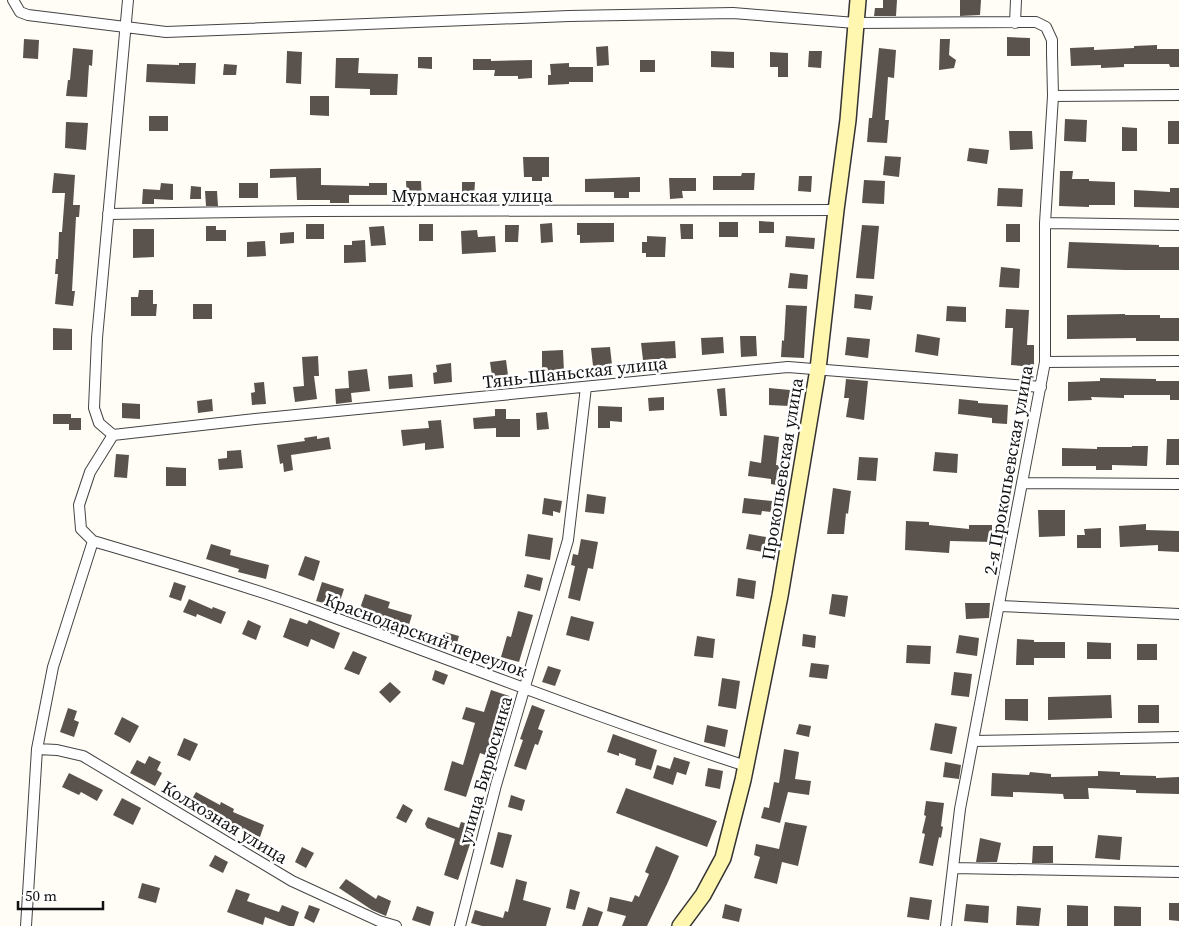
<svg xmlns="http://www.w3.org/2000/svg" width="1179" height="926" font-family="'Source Serif 4',serif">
<rect width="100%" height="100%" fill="#fffdf5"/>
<path fill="#5a524d" d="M883,0H897L896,16H874L875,8H883Z
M960,0H981L980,15L960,16Z
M1007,37L1030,38V56H1007Z
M24,39L39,40L38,59L23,58Z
M940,39H950L949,55L956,60L954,68L939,70Z
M1157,45V49H1179V67H1170L1169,64H1124V67L1101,68V65L1071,66L1070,48L1094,47V50L1134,48V46Z
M608,46L609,65L597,66L596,47Z
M73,48L93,50L92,66L89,65L87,97L66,96L68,80H70Z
M879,48L896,50L894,78L888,77L885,120H889L887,143L867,142L869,118H872Z
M287,51L302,52L301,84L286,83Z
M711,51L734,52V68L711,67Z
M809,51H822L821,68L808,67Z
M770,52L788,53V77H778V67H770Z
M418,57H432V69L418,68Z
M336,58H359L358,73L398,74L397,95H370V89L335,88Z
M473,59H491V61L532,60V78L518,79V76H494L495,70H473Z
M640,60H655V72H640Z
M179,63H196L195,84L146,82L147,64L179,65Z
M569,63V67H593V82H569V84L548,85V75H551L550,64Z
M224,64L237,65L236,75H223Z
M310,96H329V116L310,115Z
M149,116H168V131H149Z
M1065,119L1087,120L1086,142L1064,141Z
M1168,121H1179V144H1168Z
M66,122L88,123L86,150L65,148Z
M1122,127L1137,128V151H1122Z
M1009,131H1032L1033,149L1010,150Z
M969,148L989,150L987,164L967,161Z
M885,156L901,157L899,177L883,175Z
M523,157H549V177H542V181H532V177H524Z
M321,168V185L369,186V183H387V195H349V203H330V200H297L296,177L270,178V169Z
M1060,171H1073L1072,179H1089V181L1115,182V205H1089V207L1059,206Z
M54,173L75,175L73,205H80L79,217H76L72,291H75L73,306L55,304L58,274H55L56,259H58L59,232H62L65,193H52Z
M742,173H755L754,190H713V176H741Z
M799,176H812L811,192L798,191Z
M640,177V192H629V198H614V192H585V179Z
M669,178H696V191H682L683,198L670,199Z
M864,180L885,181L884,204L862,203Z
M406,181H421L422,200H407Z
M462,182H475L474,197H462Z
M161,183L173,184V200L154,199V204H142L143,189L160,190Z
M239,183H258V198H239Z
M191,186L201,187V199H190Z
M998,188L1023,189L1022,207L997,206Z
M1170,188H1179V208L1134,207V190L1170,192Z
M205,191H217L218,206H206Z
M759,221L774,222V233H759Z
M719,222H738V237H719Z
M552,223L553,242L541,243L540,224Z
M577,223H614V242L580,243V235H577Z
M306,224H324V239H306Z
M419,224H433V241H419Z
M680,224H693V239H681Z
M1006,224H1020V242H1006Z
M505,225H519L518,242H505Z
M862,225L879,226L874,279L856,278Z
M206,226H216V230H226V241H206Z
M384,226L386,245L371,246L369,227Z
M133,229H154V257L133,258Z
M477,230L478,237L495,236L496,252L462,254L461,231Z
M294,232V243L280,244V233Z
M647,236L666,237L665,257H646V253H642V242H647Z
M786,236L815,238L814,249L785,247Z
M365,240L366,262L344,263V245H352V241Z
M265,241L266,256L247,257V242Z
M1069,242L1159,245V247H1179V270H1125L1067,268Z
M1001,267L1020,269L1019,288L999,287Z
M790,273L808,275L807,289L788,288Z
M139,290H153V304H157L156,316H131V297H138Z
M855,294L873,296L871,310L854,308Z
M193,304H212V319H193Z
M786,305L807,306L804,358L781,357L782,340L784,341Z
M947,306L966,307V322L946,321Z
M1006,309L1029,310L1027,345H1034V367L1011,365L1013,328H1005Z
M1125,314V315H1160V318H1179V341H1136V338L1067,339V315Z
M53,328L72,329V350H53Z
M917,334L940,338L938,356L915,352Z
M740,336H756L757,356L741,357Z
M723,337L724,353L702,355L701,338Z
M847,337L870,339L868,358L845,355Z
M675,341L676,358L643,360L641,343Z
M610,347L612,365L593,366L591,348Z
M563,350L564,372L542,373V351Z
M318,356L319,376H314L317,399L295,402L293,387L304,386L302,357Z
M506,360L508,375L492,376L490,362Z
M451,363L452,382L434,384L433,373L437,372L436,365Z
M367,369L370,391L351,393L352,402L336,404L335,389L349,388L348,371Z
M412,374L413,387L389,389L388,376Z
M1100,378L1156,379V381H1179V400H1170V395H1124V398L1091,397L1092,400L1068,401V382L1100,381Z
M846,379L868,381L864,420L846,417L849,398H844Z
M264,382L266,404L252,405L251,393L255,392L254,383Z
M725,388L727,416H720L717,389Z
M769,388L790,390L789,406L769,405Z
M664,397V410L649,411L648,398Z
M212,399L213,411L198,413L197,401Z
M959,399L978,401V403L1008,405L1007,424L992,423V418L958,414Z
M122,403L140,404V419L122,418Z
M598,406L622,407V422L610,421V428H598Z
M495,409H506V419H520V437H496V428L474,429L473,418L495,416Z
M547,412L549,429L537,430L536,413Z
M53,414H71V418H81V430H69V424H53Z
M441,420L444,448L425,450V443L403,446L401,430L429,428L428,421Z
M764,435L779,437L776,465L785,466L782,486L771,484V479L748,476L750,461L761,463Z
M317,436V439L329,437L331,449L291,455L293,470L284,472L283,463L280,464L277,445L305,441L304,438Z
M1167,439H1179V465H1166Z
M1132,446H1148L1147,466L1112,465V470H1096V466H1062V448L1097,449V447H1132Z
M241,450L243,468L219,470L218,459L227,458V451Z
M935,452L958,454L957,473L933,471Z
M116,454L129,455L127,478L114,477Z
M859,457L878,458L876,481L857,480Z
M166,467L186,468V486H166Z
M833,488L851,491L848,514L846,513L844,534H827Z
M587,494L606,497L604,514L585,512Z
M544,498L562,501L560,513L553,511V516L542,514Z
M744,498L772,501L771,512L762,511L761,515L742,513Z
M1038,510H1065V536L1039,537Z
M906,521L929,522V525L969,529V525H992V542L950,541L949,553L905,550Z
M1146,524V530L1179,531V552L1158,551V545L1120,547L1119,526Z
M1101,528V548H1077V535H1085L1084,529Z
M528,534L553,538L550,560L525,556Z
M749,534L766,537L763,552L746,549Z
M581,539L598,542L593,569L588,568L580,601L568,598L575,566L571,565L573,554L578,555Z
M211,544L231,550L230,555L269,565L266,579L238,572L239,569L206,559Z
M305,556L320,561L314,581L298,575Z
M527,574L543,578L540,591L524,587Z
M738,578L756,581L754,599L736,596Z
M174,582L186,586L181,601L169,597Z
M322,582L344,589L338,607L316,601Z
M365,594L390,602L388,608L412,615L408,628L358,614Z
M832,594L848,596L845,617L829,614Z
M189,599L212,609L213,607L226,612L221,624L197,614L196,617L183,612Z
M965,603H990L989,618L966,619Z
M518,611L533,615L519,662L501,657L507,636L511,637Z
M571,616L594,622L589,641L566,635Z
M290,618L307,624L309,620L340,633L334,649L311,639L308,647L283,637Z
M248,620L261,626L256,640L242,634Z
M445,632L459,636L456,647L442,642Z
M803,634L816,636L815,648L802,646Z
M959,635L979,638L977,656L956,653Z
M697,636L715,639L713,658L694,656Z
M1017,639L1034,640V642H1065V658H1034V665H1016Z
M1087,642L1111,643V659H1087Z
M1137,644H1157V660H1137Z
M907,645L931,646L930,664L906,663Z
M353,651L367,657L359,675L344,669Z
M811,663L829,665L827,679L809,677Z
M548,666L561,670L555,686L542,682Z
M435,670L448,675L444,685L432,680Z
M954,672L972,674L969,697L951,695Z
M722,678L740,681L736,709L718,706Z
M390,682L401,692L390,703L379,692Z
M491,690L512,697L501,731L496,730L488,756L480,753L466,797L444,790L452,761L463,765L475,723L462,719L466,707L484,712Z
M1111,695L1112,718L1048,720V697Z
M1005,699H1028V721L1005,720Z
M532,705L545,710L538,729L543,731L538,745L535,744L526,770L514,766L523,740L520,739Z
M1138,705H1159V723H1138Z
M68,708L77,711L74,720L79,722L74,737L60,732Z
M122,717L139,726L130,743L114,734Z
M935,723L957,727L952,754L930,750Z
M799,724L811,726L809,737L796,734Z
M707,725L728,730L725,747L704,742Z
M613,734L657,750L651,770L635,765L636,759L619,753V756L607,752Z
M184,738L198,744L190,761L177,755Z
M784,749L799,752L795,779L811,781L809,795L788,792L780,823L761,818L764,807L769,808L774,782L779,783Z
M149,756L161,762L157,770L162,773L155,786L130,773L137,760L145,764Z
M674,757L690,762L686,775L677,772L673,785L653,778L657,765L670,769Z
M945,762L961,765L959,779L943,777Z
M708,768L723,771L720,789L705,786Z
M1098,771L1120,772V775L1156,776V778L1179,777V794L1136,793V790L1088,788L1089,799H1064L1063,794L1013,792V797L991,796L992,773L1029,775L1030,772L1051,774V777L1098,776Z
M69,773L103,790L97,801L81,792L79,795L62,787Z
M626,788L717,821L707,847L616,813Z
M196,792L220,805L221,802L234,809L233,812L264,825L260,837L227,823L225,826L188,806Z
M511,795L525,800L522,811L508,807Z
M122,798L141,808L133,825L113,815Z
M926,801L944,803L941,826L943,827L941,838L939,837L933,866L919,863L925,834L922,833L926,816L924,815Z
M403,804L413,810L406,823L396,818Z
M428,817L459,828L461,822L476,826L458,880L444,875L455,839L427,828L425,824Z
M785,822L807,826L798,866L782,862L777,884L754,878L760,857L754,855L756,844L779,849Z
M498,832L512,835L503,868L490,864Z
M1098,835L1122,837L1120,860L1095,858Z
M980,838L1001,843L997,862H976Z
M656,846L679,856L668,882L647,926H622L626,916L607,911L610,897L632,902L635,895L639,897L649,874L645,872Z
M1033,846H1053V863H1032Z
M302,847L314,853L306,868L295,862Z
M215,855L228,862L223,873L209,866Z
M346,879L376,899L378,895L391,901L386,916L372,910L339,888Z
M516,879L527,882L523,900L551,908L546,926H482L471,923L475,910L503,918L505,911L508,912Z
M142,883L160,888L156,903L138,898Z
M236,889L250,894L247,901L279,912L282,905L299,912L294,926H289L265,917L263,925L227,912Z
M570,889L580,892L575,910L566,908Z
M910,897L932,900L929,920L907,917Z
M1169,903H1179V921L1169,920Z
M725,904L742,909L739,922L722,918Z
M966,904L989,906L988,923L964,921Z
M309,905L320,909L314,923L304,918Z
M1067,905L1088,906V926H1067Z
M417,906L434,912L430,926L412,920Z
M1017,906L1041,908L1039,926L1016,925Z
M1114,906L1141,907V926H1114Z
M588,907L603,912L598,926H582Z"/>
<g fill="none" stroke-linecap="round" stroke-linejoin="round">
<g stroke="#444" stroke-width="12">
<path id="minor" d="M13,0L20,12L28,15L166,32L569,16L733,13L855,23L1036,22L1046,27L1052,40V53L1053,96L1045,223V362L960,809L946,926
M1015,23L1016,0
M1053,96L1179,95
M108,214L314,211L836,210
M1045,223L1179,225
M1045,362L1179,361
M113,435L255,419L788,367L1041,387
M1023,483L1179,484
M93,541C164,562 235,582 305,607C452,660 597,718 746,766
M1000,606L1179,614
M973,741L1179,737
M37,749L57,750L83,756L292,881L379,921L396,926
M953,868L1179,872
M26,926L37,749L53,667L93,541L81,529L79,505L90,472L113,435L99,423L94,408L97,338L128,0
M460,926L496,785L568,540L586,387"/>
</g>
<g stroke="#333" stroke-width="18">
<path id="secondary" d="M680,926L703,895L723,858L743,780L780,596L818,369L836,210L848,120L858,0"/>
</g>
<use href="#minor" stroke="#fff" stroke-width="10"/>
<use href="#secondary" stroke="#fff6b0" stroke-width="15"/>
</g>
<g text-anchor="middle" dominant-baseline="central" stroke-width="5" stroke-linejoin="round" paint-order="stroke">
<g font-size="18" fill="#111" stroke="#fff">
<text x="472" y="195">Мурманская улица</text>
<text transform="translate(575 372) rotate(-6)">Тянь-Шаньская улица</text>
<text transform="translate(782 469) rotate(-81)">Прокопьевская улица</text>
<text transform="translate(1008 470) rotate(-80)">2-я Прокопьевская улица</text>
<text transform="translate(426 635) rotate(20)">Краснодарский переулок</text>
<text transform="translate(485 770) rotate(-74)">улица Бирюсинка</text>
<text transform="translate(225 822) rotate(31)">Колхозная улица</text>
</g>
</g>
<path d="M18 901v8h85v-8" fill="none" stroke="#111111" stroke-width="2.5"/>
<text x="25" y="901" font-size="15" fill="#111111" stroke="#ffffff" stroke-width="4" paint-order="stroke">50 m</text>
</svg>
